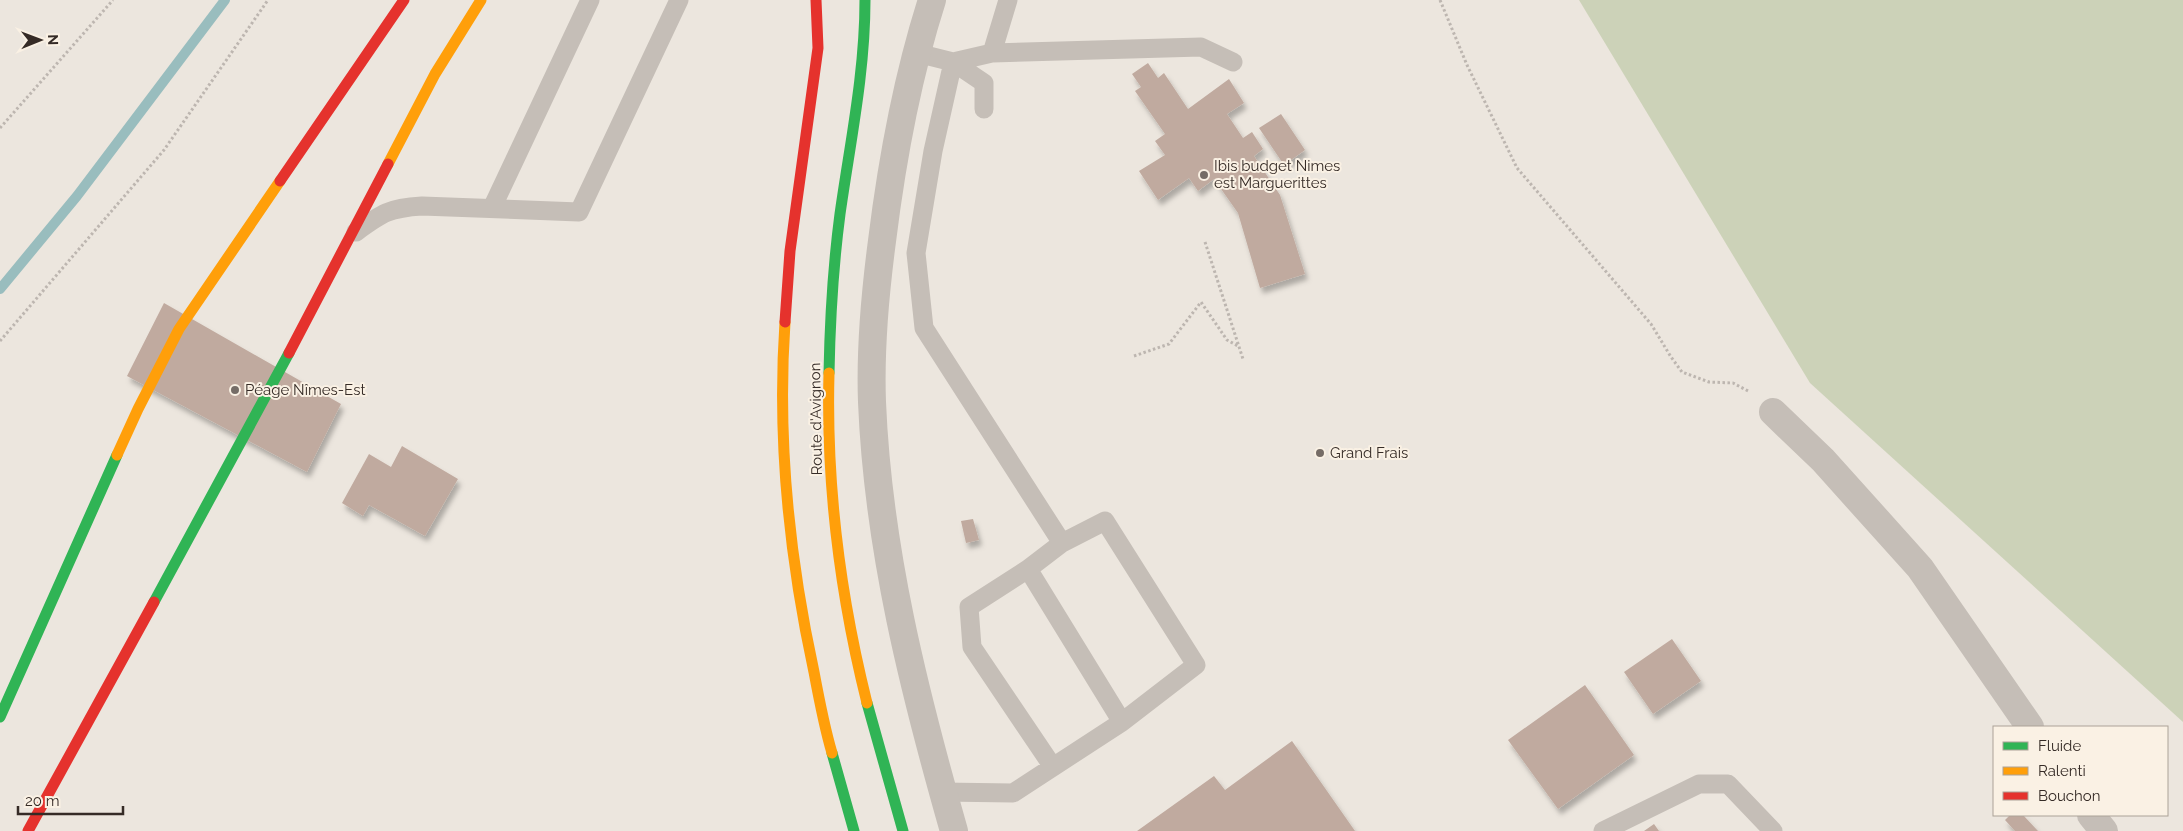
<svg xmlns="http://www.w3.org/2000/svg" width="2183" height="831" font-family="Raleway,sans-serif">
<defs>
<filter id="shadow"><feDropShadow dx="3" dy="5.5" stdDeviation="2.5" flood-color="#0004"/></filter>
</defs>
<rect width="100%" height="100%" fill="#ece6de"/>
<path fill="#ccd2b8" d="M1579,0H2183V722L1810,383Z"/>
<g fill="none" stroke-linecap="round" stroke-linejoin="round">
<path stroke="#99bdbe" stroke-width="10" d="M0,289L77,196L225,0"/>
</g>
<path fill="#c0aa9f" filter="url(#shadow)" d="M1148,63L1158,78L1164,73L1188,109L1229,79L1244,103L1227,114L1243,138L1252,132L1263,149L1254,156L1280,195L1305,274L1260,288L1238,213L1214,179L1198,191L1189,178L1158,200L1139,171L1165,155L1155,141L1165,134L1135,91L1141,87L1132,74Z
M1281,114L1305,150L1284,165L1259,128Z
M164,303L341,404L307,472L127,376Z
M402,446L458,479L425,536L369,505L363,516L342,503L369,454L391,467Z
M973,519L979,540L966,543L961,521Z
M1672,639L1701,681L1653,714L1624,672Z
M1585,685L1634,755L1558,809L1508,740Z
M1292,741L1355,831H1137L1214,776L1225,790Z
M2010,815H2023L2038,831H2015L2005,820Z
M1654,824L1659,831H1644Z"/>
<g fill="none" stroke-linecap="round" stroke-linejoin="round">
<path stroke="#bdb6b0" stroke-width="3" stroke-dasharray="2.5 2.5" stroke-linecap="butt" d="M1440,0L1467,65L1517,168L1651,324L1671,357L1682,372L1709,382L1733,383L1750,392
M0,128L113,0
M1205,242L1243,359
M0,341L164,150L268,0
M1134,356L1169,344L1201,302L1227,340L1238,346"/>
<path stroke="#c5beb7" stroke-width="19" d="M917,53L953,62L984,83V109
M992,53L1008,0
M492,208L590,0
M356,232C382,213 389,208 422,206L579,212L679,0
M1062,543L924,328L916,253L933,151L953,62L992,53L1201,47L1233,62
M1028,569L1062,543L1105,521L1196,665L1122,722
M942,792L1013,793L1122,722L1028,569L969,607L972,647L1053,767
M1603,831L1699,784H1728L1773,831"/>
<path stroke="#c5beb7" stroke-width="28" d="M932,0C907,78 892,160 882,241C875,294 870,348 872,402C878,549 914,691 954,831
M1773,412L1823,460L1920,568L2030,727
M2091,815L2104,831"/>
<path stroke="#30b455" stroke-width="11" d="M829,373C830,320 833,267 840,214C850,143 865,73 865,0
M154,602L289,353
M867,703L903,831
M0,717L117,455
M832,753L854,831"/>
<path stroke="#ff9f0a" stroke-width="11" d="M388,164L435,74L481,0
M785,322C777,439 789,557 814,672C819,699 824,726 832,753
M829,373C826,485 840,595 867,703
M117,455L138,409L179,329L280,181"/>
<path stroke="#e5322d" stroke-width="11" d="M280,181L404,0
M785,322L790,251L818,48L816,0
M289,353L388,164
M28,831L154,602"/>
</g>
<g fill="#756c66" stroke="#faf1e4" stroke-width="2">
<circle cx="1204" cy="175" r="5"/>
<circle cx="235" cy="390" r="5"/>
<circle cx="1320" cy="453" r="5"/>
</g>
<g text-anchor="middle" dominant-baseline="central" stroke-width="4" stroke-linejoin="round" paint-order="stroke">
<g font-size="15" fill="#352b26" stroke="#faf1e4" text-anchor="start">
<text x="1214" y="166">Ibis budget Nimes<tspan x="1214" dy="17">est Marguerittes</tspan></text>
<text x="245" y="390">Péage Nîmes-Est</text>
<text x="1330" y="453">Grand Frais</text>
</g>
<g font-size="15" fill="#352b26" stroke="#faf1e4">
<text transform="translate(816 419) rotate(-91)">Route d'Avignon</text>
</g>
</g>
<rect x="1993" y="726" width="175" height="90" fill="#faf1e4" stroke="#aba298"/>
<rect x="2003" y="742" width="25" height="8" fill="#30b455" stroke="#aba298"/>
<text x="2038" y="751" font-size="15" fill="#352b26">Fluide</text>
<rect x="2003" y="767" width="25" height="8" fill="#ff9f0a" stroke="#aba298"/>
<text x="2038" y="776" font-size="15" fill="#352b26">Ralenti</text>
<rect x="2003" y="792" width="25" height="8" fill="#e5322d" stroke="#aba298"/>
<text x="2038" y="801" font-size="15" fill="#352b26">Bouchon</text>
<g transform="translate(40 40) rotate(89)" stroke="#faf1e4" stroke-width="4" paint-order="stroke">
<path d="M0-4L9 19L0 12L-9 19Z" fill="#352b26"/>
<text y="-8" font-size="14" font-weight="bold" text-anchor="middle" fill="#352b26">N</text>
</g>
<path d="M18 806v8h105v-8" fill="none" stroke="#352b26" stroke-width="2.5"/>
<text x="25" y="806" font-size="15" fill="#352b26" stroke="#faf1e4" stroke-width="4" paint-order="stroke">20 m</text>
</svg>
